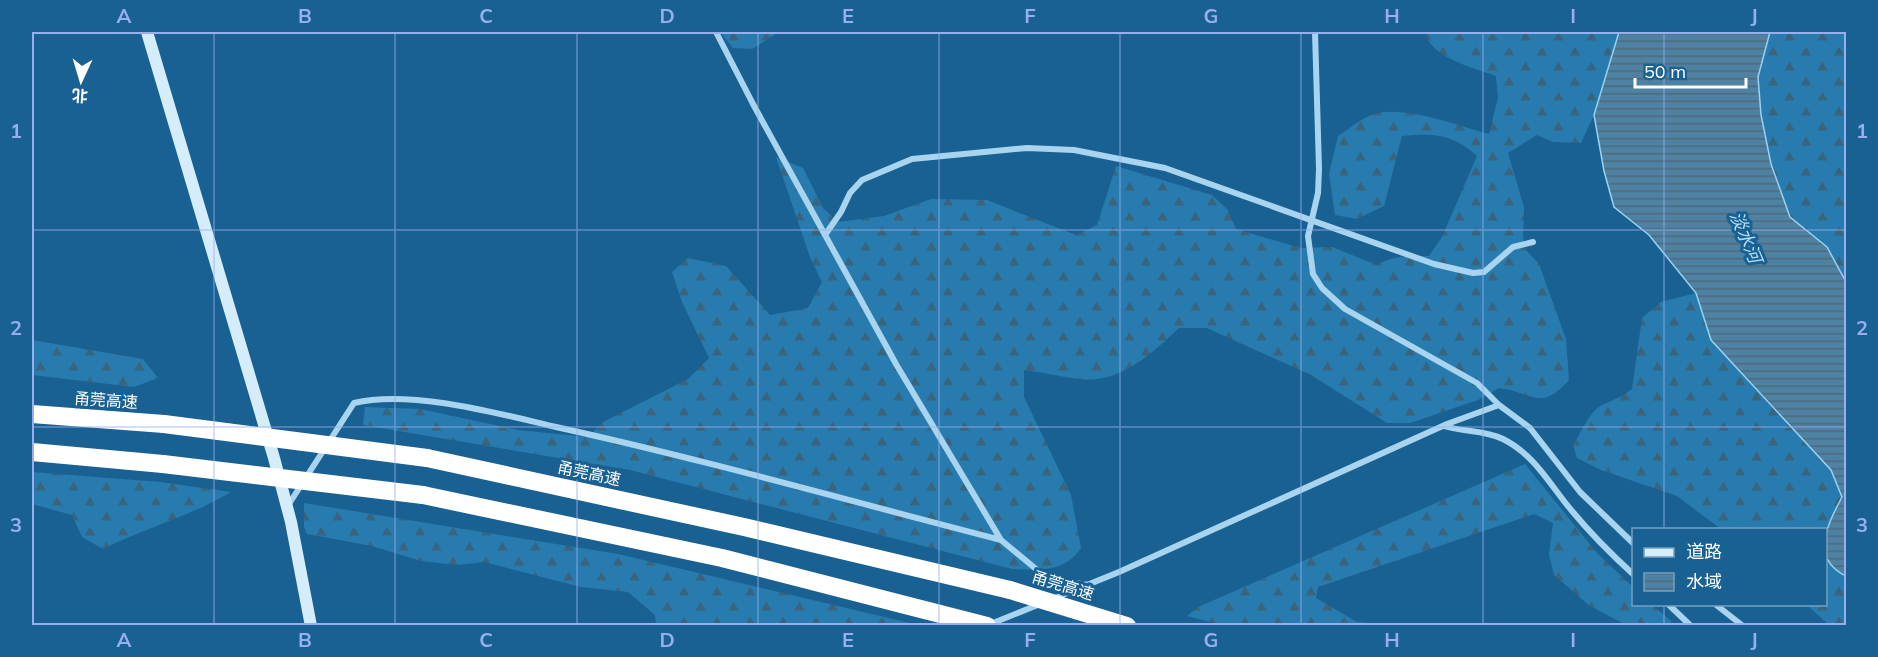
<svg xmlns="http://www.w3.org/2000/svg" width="1878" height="657" font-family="Mulish,'Noto Sans SC',sans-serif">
<defs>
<pattern id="forest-firs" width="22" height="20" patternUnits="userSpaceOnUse" patternTransform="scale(1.5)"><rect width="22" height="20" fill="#287bae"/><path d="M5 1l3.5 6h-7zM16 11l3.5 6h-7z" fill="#3a647d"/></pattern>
<pattern id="water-rules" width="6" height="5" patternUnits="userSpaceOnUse" patternTransform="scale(1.5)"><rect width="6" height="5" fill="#4e81a2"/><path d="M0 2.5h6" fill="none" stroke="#4d697b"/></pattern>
</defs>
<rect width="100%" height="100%" fill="#186192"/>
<path fill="url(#forest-firs)" d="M720,32H779L752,49L733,48Z
M1425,32H1619L1594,115L1581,143L1553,142L1537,135L1508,153L1524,207L1523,237L1527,251L1539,264L1566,339L1569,380C1540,412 1535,393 1499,388L1478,400L1410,423H1387L1311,375L1207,328H1179C1151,354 1120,384 1079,379C1061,377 1042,372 1024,370V397L1071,495L1081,548C1064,573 1039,570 1012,569L630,470L363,425L365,407L420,409L518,430L588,437L603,422L688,379L709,358L682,302L672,272L688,258L726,266L770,315L808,308L822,282L810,257L776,157L803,168L823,208L838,222L884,216L931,199L987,200L1076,235L1097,225L1116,166L1212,195L1228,210L1236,229L1300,248L1332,247L1377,265C1394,255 1409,256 1429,256L1442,237L1477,156C1453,134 1434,133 1402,136L1384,206L1357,219L1335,215L1329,174L1338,136C1349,129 1362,118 1374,114C1406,105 1458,126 1489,134L1498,98L1496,76C1475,68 1430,58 1425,32Z
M1770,32H1846V282L1827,247L1790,217L1771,164L1761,115L1758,77Z
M1696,293L1711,340L1831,470L1842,496L1826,532V530L1721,529L1677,496L1601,470L1577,458L1573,445C1581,433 1589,412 1602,405C1613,400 1621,398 1632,389L1642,318L1661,302Z
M32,340L143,359L158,378L134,387L32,375Z
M1525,464L1597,553L1633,587L1634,604L1652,605L1676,625H1626L1590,606L1554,575L1549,555L1553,523L1534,514L1318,587L1316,598L1357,622L1391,625H1222L1187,616L1198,607Z
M32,472L160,482L231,492C191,516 145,528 103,549L82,537L72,515L32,504Z
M304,503L618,554L918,625H656L655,615L628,592L581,587L484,562L457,565L421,561L372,546L307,534L304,527Z
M1826,557L1835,570L1846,576V625H1829L1807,605L1826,604Z"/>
<path fill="url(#water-rules)" stroke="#9ad1f2" stroke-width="1.5" d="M1619,32H1770L1758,77L1761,115L1771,164L1790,217L1827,247L1846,282V576C1809,558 1828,524 1842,497L1831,470L1711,340L1696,293L1649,235L1614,207L1604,171L1594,115Z"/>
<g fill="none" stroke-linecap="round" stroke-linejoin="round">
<path stroke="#a8d4f0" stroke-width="6" d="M716,32L753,104L896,364L1001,540L1042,574L1062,581L1088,585
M1315,32L1319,169L1318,193L1308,236L1313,274L1322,288L1345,309L1477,383L1499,405L1530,428L1580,492L1634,544
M825,235L841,212L850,193L862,180L912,159L1027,148L1074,150L1165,168L1434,264L1473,273L1484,272L1513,247L1533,242
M1444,426C1463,432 1485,430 1503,439C1535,455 1550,485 1572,511C1591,534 1612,555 1634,575
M287,507L354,403C411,389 500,414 556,427C706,460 853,502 1001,540
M1055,598L1119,572L1447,424L1499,405
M1668,604L1691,626
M1715,604L1743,626
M988,625L1040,604"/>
<path stroke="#d5ecfb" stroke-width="12" d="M147,32L274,458L291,522L311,626"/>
<path stroke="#fff" stroke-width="18" d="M32,414L164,424
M32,452L163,464
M427,458L744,527L1010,590
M423,495L722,558L987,626"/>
<path stroke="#fff" stroke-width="18" d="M164,424L427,458
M163,464L423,495
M1010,590L1127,626"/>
</g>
<path fill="none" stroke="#99afed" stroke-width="1.5" stroke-opacity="0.55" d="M214,32V626M395,32V626M577,32V626M758,32V626M939,32V626M1120,32V626M1301,32V626M1483,32V626M1664,32V530M32,230H1846M32,427H1846M1664,604V626"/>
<g text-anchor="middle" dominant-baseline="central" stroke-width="6" stroke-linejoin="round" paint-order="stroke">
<g font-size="16" fill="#fff" stroke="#186192">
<text transform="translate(106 400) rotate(4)">甬莞高速</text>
<text transform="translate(589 473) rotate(12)">甬莞高速</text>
<text transform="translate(1063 585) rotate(17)">甬莞高速</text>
</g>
<g font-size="18" font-style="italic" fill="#b4ddf6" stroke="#186192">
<text transform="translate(1746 237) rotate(67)">淡水河</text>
</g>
</g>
<rect width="1878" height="657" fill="none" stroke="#186192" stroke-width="66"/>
<rect x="1632" y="528" width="195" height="78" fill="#186192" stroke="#74a0be" stroke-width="1.5"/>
<rect x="1644" y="548" width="30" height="9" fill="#d5ecfb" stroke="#74a0be" stroke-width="1.5"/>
<text x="1686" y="558" font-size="18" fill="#ffffff">道路</text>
<rect x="1644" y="573" width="30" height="18" fill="url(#water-rules)" stroke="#74a0be" stroke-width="1.5"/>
<text x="1686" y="588" font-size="18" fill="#ffffff">水域</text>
<g transform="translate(81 81) rotate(184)" stroke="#186192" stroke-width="4.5" paint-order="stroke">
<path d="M0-4.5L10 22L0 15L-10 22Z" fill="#ffffff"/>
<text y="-9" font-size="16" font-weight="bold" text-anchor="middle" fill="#ffffff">北</text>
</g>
<path d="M1635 78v9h111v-9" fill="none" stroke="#ffffff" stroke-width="3"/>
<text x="1644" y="78" font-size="18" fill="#ffffff" stroke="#186192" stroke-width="4.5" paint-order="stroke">50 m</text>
<rect x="33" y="33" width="1812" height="591" fill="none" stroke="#99afed" stroke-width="2"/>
<g font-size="20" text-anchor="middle" font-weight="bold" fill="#99afed">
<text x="124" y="23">A</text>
<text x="305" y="23">B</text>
<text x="486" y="23">C</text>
<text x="667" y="23">D</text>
<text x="848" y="23">E</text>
<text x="1030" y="23">F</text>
<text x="1211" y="23">G</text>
<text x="1392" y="23">H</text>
<text x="1573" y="23">I</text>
<text x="1754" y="23">J</text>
<text x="16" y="138">1</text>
<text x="1862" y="138">1</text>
<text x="16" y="335">2</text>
<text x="1862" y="335">2</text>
<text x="16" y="532">3</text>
<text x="1862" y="532">3</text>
<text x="124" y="647">A</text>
<text x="305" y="647">B</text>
<text x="486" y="647">C</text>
<text x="667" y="647">D</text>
<text x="848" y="647">E</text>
<text x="1030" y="647">F</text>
<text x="1211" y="647">G</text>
<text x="1392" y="647">H</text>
<text x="1573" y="647">I</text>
<text x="1754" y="647">J</text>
</g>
</svg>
